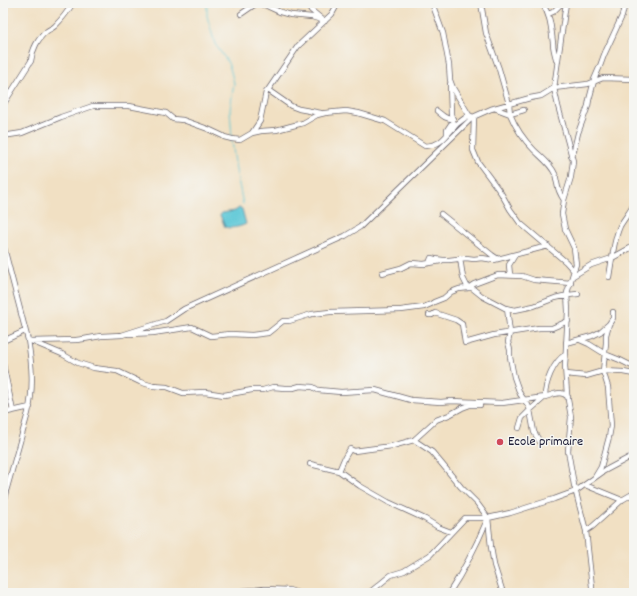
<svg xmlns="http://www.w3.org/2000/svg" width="637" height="596" font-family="Dekko,sans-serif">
<rect width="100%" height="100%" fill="#f6f6f2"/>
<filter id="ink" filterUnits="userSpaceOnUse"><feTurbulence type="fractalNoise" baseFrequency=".025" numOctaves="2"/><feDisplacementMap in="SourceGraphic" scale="8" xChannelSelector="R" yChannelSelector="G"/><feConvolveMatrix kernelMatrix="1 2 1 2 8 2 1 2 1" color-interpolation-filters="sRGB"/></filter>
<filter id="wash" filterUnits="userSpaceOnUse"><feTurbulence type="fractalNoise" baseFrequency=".012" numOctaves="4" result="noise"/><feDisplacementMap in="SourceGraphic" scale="16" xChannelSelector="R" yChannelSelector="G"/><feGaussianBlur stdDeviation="0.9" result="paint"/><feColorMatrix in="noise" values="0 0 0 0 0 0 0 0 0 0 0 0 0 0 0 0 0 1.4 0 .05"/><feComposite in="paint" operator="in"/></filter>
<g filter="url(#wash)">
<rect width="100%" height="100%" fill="#f1e0c3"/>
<path fill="#5dc8d7" stroke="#407589" d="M239,208H241L242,209L246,224C240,227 231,229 225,227L220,215L222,213L235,211Z"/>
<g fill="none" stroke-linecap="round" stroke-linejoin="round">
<path stroke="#5dc8d7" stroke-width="1" d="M207,3V16L215,44L227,61L230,68L234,83L232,96L230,110L232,138
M232,141L236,170L243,204"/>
</g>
</g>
<g filter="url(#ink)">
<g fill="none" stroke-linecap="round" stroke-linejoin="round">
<g stroke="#6a646b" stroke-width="6">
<path id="minor" d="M257,3L267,6L280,12L291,15L312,17L325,21
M307,3L311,10L323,20
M432,3L443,33L449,65L450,80L453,88L469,115
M481,3L486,33L499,69L509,104L510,114L494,108
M542,3C551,16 551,28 553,43C553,49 555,55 557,62
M566,3L554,88L558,106L573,161L571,177L564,200L562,214L565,229L574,248L576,264L567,293L568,311L565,366L567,394L571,417L568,451L574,485L586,531L592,587V593
M241,14L257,3
M548,14L553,12L562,3
M593,82L600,66L604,55L622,16L625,3
M450,84L451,114L454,124
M268,90L291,106L299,109L321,113
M3,105L31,61C32,50 38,38 47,31C50,29 53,28 55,26C62,19 68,11 73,3
M524,110L510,114C516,129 523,139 534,150C541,157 551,164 555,174C556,176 556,180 557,183C558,190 560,194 564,200
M437,111C442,115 445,119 453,119
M474,117L473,150L478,162L501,193L510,209L520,223L566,262L574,271
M252,133L260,121L266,92L268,90L298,46L332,14L338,3
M447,135L457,124
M3,136L22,133L61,117L93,106H129L166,113L173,119L183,120L208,129L223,136L224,137L232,139L240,140L252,133L261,131L276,130L303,123L317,115L325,113L346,111L358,113L385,121L425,146C436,145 440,143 447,135V130L451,124H457L469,115L473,117
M571,155L574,150L578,133L588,106L589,100L594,81
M441,214L492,255L498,259
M3,244L28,340C32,365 34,388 28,413L3,502
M460,258L463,278L468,288L474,284L498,275L522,276L534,280L571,283
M612,258C614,247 615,237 620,226C624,219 630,212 634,204
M612,258L634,246
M429,263L431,258L435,259L443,260H449L466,258L474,259L482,258L494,260L548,246
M382,273L401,268L411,263L424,264L441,261
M510,275L509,265L515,255
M573,276L591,265L612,258L609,277
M507,308L510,333L508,342L510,350V357L514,377L520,394L528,405L530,410L534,432L540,442
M429,315H432L435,313L456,320L462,324L465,343L494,335L539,328H552L568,321
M128,334L153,333L192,327L211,336L230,334L252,335L268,333L283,321H289L312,314L330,312L401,310L424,307L431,304L434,302L444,298L451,292L459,289L468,288H472L482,296L505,308L515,310L534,306L555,298L568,295L578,294
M28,340L31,341L62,354L78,363L94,368L117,371L140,382L153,386L167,387L183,393L205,392L224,395L252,390H263L273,387L285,388H293L300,386L313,387L318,390L341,392L375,390L411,400L441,402L451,401L502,403L545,397L554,394L560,393L564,394L568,397
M580,340L589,344L605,354L620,360L634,367
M3,341L25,331
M31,341L76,340L84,339L101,336L122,335L166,321L184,309L345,236L360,227L473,117L491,109L530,98L541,96L554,88L588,84L603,78L634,79
M566,342H570L592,336L600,332L609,324
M3,364L13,411
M566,374L586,376L603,371L623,372L634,374
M3,413L30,407
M519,428L522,418L530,410L545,397C545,383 553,362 566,354
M414,440L432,452L461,487L477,503L488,518L491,547L494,565L503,593
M310,464L339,471L360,486L388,502L425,519L438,527L451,532
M339,471L345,457L350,449L354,451L392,446L414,440L436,420L449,415L462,408L470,405H480
M595,477L601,467L609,437L611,426L608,387L603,371L606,343V335L609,324L613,318V312
M585,485L622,500
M586,531L592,527L622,500L634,493
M226,593L227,592L266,589L289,590L298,593
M369,593L391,575L404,571L430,555L465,518H488
M449,593C465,569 477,544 488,518L510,513L554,499L576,491L604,471L634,455"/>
</g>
<use href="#minor" stroke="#fff" stroke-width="4.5"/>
</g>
</g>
<circle fill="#d1495b" stroke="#f6f6f2" stroke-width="1.5" cx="500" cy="442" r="4"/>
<g text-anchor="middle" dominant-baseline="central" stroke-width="3" stroke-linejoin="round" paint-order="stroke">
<g font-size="14" fill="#22223b" stroke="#f6f6f2" text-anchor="start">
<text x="508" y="442">Ecole primaire</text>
</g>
</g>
<rect width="637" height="596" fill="none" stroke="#f6f6f2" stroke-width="16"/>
</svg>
